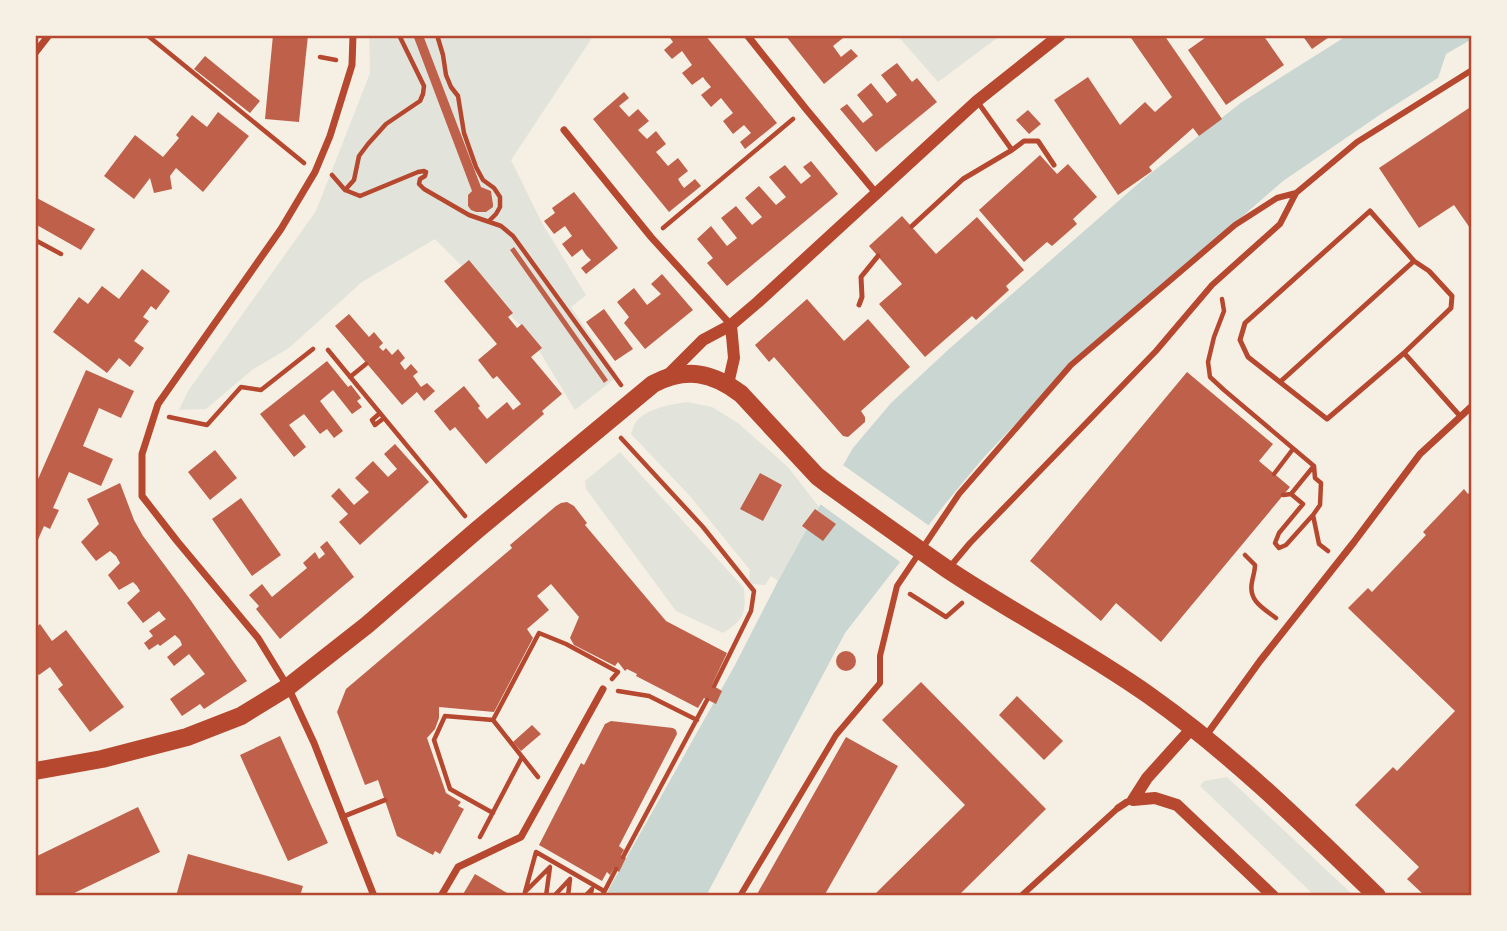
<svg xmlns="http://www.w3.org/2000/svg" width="1507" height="931" font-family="Manrope,sans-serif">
<rect width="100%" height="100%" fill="#f6efe4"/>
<path fill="#e2e4dc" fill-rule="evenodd" d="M369,35H413L472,191L468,195C467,214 479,217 493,207C494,200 493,197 491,191L481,187L423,35H594L511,160L542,223L586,295L571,307L618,376L575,410L529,334L435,239L362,282L289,348L252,370L206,409L179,410L188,391L316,211L370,73ZM514,248L608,380L605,383L510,251Z
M897,35H1001L938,82Z
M687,402L712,407L738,423L788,467L819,507L778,581L771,576L765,585L753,584L750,582L749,576L750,570L689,495L631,434C632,431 633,427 635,423C645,409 671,404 687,402Z
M620,452L744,588C746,613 745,619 723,633L676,611L586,489L585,481Z
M1227,777L1354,896H1315L1200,786L1204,781Z"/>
<path fill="#c9d6d2" d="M1348,35H1472V39L1446,54L1438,78L1381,114L1283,181L1072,365L985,456L945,504L845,633L706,896H605L735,665L778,581L819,507L853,448L891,403L949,349L1146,177L1242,102Z"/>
<path fill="#f6efe4" d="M843,465L931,527L903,564L820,504Z"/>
<path fill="#bf614a" d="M273,35H308L299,122L265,119Z
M413,35H423L481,187L491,191L493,204V207L486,212H476L471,210L468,206V195L472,191Z
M668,35H705L777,123L745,149L740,142L751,133L744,125L733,134L723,121L733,113L721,98L711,107L701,95L711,87L705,80L703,77L692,85L682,73L692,65L682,51L672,59L664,50L673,42Z
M785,35H840L843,38L833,46L841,57L851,49L858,56L824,84Z
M1129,35H1164L1222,119L1199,136L1193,128L1149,167L1152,171L1118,195L1054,100L1088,77L1120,125L1145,102L1155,112L1172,97Z
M1209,35H1263L1284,65L1226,105L1188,50Z
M1302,35H1332L1312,49Z
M205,56L260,101L250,113L194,69Z
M897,63L912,82L917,78L937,102L876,152L840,109L847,104L863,123L873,115L857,95L871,83L887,103L897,95L881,75Z
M624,92L629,98L619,106L629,117L638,109L649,121L638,130L647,139L656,131L666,144L656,152L668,166L678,158L688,171L678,179L681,184L684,188L695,179L701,186L669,212L593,119Z
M1472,106V231L1454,205L1419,228L1379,168Z
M1028,110L1041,124L1029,134L1016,120Z
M218,112L249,136L203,192L176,168L170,176L172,189L154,193L150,178L134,199L104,176L135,135L163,157L179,138L176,135L192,115L207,127Z
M1040,155L1057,174L1068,164L1097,197L1073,219L1077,224L1052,246L1047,242L1024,262L979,210Z
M811,161L838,194L727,286L707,263L713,258L697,239L711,226L727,246L737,238L721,218L736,206L752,225L762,217L745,198L759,186L776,205L786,197L769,177L785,165L801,184L811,176L803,167Z
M574,192L618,248L586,274L581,268L591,260L586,255L582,249L572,257L562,244L572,236L565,226L554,234L544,221L555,213L552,208Z
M35,197L95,229L81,250L35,224Z
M902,216L936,254L977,217L1024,270L1006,286L1009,290L976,320L972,316L925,357L879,304L902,284L869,246Z
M514,247L608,380L604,383L510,250Z
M469,260L513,313L508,317L517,328L522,324L542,348L531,357L562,394L542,411L544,414L486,464L455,427L450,431L434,411L464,386L480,406L478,408L487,419L507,402L513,410L521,404L497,376L493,379L478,360L497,344L444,281Z
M142,269L170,291L156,310L151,306L143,317L149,321L134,341L144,348L130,367L119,358L107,373L53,332L79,297L88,304L102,286L119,299Z
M662,274L693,310L645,349L624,323L629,317L617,302L634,288L647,305L661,294L651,284Z
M807,299L844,341L868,319L910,367L861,411L865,417V422L848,437L843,436L774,357L769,362L755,345Z
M604,309L633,349L615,361L586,322Z
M349,314L369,337L374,332L383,343L379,347L383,351L386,348L392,355L398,349L405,358L400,363L405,370L411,364L418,372L413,376L421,387L427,383L435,391L424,401L417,392L402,405L335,326Z
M327,361L348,387L351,385L361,398L357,401L362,407L352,414L333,390L320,401L343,431L334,438L327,429L320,434L304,414L289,425L306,447L294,457L260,414Z
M86,370L134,391L121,418L99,408L83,446L113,459L101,486L69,472L53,508L59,510L50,529L44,526L37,542L35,541V486Z
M1187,372L1273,444L1259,461L1290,487L1161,642L1116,603L1101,621L1030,561Z
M395,444L429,482L360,545L339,522L348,514L331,496L339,488L354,505L369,492L355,478L373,461L388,477L397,469L384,454Z
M215,450L237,478L210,500L188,472Z
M760,473L782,485L763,521L740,509Z
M120,483L134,520L143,536L189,598L247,681L204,709L200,704L182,716L170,699L205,674L189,654L174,666L167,657L182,645L180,640L175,635L160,646L158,644L149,650L144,643L153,636L149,631L166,619L163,616L159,611L143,623L127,603L140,591L137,586L133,582L119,590L108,575L120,563L116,556L110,551L96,561L81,542L99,524L87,499Z
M1464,489L1468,494L1472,490V896H1425L1407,879L1419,867L1355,805L1393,767L1397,771L1455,711L1348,608L1368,588L1372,592L1426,535L1423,532Z
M241,498L281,555L252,576L212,519Z
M567,502L574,506L587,523L585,525L666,621L727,653L712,685L722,691L716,704L704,698L698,708L636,676L637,674L627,669L625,671L618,662L615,666L574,645L570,638L579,617L551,584L537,596L549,610L527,629L533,638L494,712L439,707V718L435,729L427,738L446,793L461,802L458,806L464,809L440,854L435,851L433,855L397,836L378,780L365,785L337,712L346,689L512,548L510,545L556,506L561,503Z
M815,509L836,524L823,541L802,526Z
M327,541L354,577L280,639L256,609L259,606L249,595L262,584L272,597L307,568L303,563L315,552L319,559L325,554L320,547Z
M40,624L52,641L66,630L124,707L90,732L58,689L63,685L50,667L39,675L36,671L35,672V628Z
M836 661a10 10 0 1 1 20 0a10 10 0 1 1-20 0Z
M921,682L1046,809L958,896H873L965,805L882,720Z
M1017,696L1063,741L1044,760L999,715Z
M611,721L673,728L676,730L677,734L619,846L624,850L621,855L626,858L619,872L614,868L610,875L607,872L602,881L539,845L581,763L584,765L605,724Z
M532,725L541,734L521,751L513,742Z
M280,736L328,843L288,861L240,755Z
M846,737L898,766L824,896H756Z
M138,807L160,852L68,896H35V857Z
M188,854L303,886L300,896H176Z
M475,874L512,896H462Z"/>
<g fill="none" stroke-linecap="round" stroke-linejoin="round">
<path stroke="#b5482f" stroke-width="4.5" d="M147,35L304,163
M437,35L443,55L446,75L451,87L458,96L464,133L476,167L483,180L494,188L500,197V207L496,214L489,221
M320,57L336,60
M426,172L425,176L420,179L419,184L424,189L469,215L501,226L513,236L621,385
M332,175L345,190L360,196L418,172L424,171L426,172
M345,190L354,180L359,156L368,144L386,124L420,101L423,94L424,86L399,35
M663,228L793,119
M35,240L61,254
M1222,299L1224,311L1214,337L1208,362L1210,377L1224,390L1314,466L1315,478L1321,483L1320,505L1313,515L1319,544L1328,551
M328,350L465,516
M350,377L366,364
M380,413L372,420L375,425L384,418
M169,417L207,425L241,387L261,390L313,349
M621,438L703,527L754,591L751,611L714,686
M1274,474L1293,449
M1283,495L1291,494
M1312,516L1286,545L1279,548L1275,543L1279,533L1303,504L1291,494L1313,467
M1245,555L1255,565C1255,571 1253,576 1252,582C1248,601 1263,608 1276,618
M910,594L946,617L962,603
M618,691L649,696L697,720
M538,777L493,720L539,633L566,644L618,672L612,679
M493,813L450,789L434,740L445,716L493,720
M480,837L522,757
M536,852L525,892L550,867L546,896
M536,852L604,891
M623,857L707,700
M554,896L570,879L568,896
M585,896L592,889L590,896
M602,896L616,869"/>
<path stroke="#b5482f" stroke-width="5" d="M1012,150L1024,141H1038L1054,165
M912,226L963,179L1012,150L977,101
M859,305L862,297L861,277L878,256
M1404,353L1451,308L1452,296L1429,271L1414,261
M1280,382L1414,261L1370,211L1245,323L1240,340L1248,357L1327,419L1404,353L1460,416
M342,817L385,800"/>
<path stroke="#b5482f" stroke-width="6" d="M949,568L970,543L1156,351L1212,285L1280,224L1296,193L1357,142L1472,70
M740,896L836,735L880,683V656L897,586L959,494L1071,365L1235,225L1277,198L1296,193
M1021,896L1118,808"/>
<path stroke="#b5482f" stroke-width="7" d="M353,35L352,65L330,136L315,172L281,229L158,404L142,454V496L177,541L258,638L288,687L314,743L374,896
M747,35L806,109L876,193
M35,53L49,35
M564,130L651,237L731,325
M1205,737L1260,661L1354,542L1420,454L1472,406
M1118,808L1127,802L1133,800
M441,896L458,867L521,837L603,689"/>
<path stroke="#b5482f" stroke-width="12" d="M666,377L703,340L731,325L758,302L977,101L1060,35
M728,384L734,358L731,325
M1133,800L1155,798L1177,805L1273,896
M1133,800L1147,778L1192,728"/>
<path stroke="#b5482f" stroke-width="18" d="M35,771L102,759L187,737L241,716L288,687L367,625L477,530L653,384C686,367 712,372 741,394L817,476L830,486C869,514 908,542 947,569C1013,613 1085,650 1150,696C1232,754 1305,826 1377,896"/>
</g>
<rect width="1507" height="931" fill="none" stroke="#f6efe4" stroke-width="74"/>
<rect x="37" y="37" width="1433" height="857" fill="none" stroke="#b5482f" stroke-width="2.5"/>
</svg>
